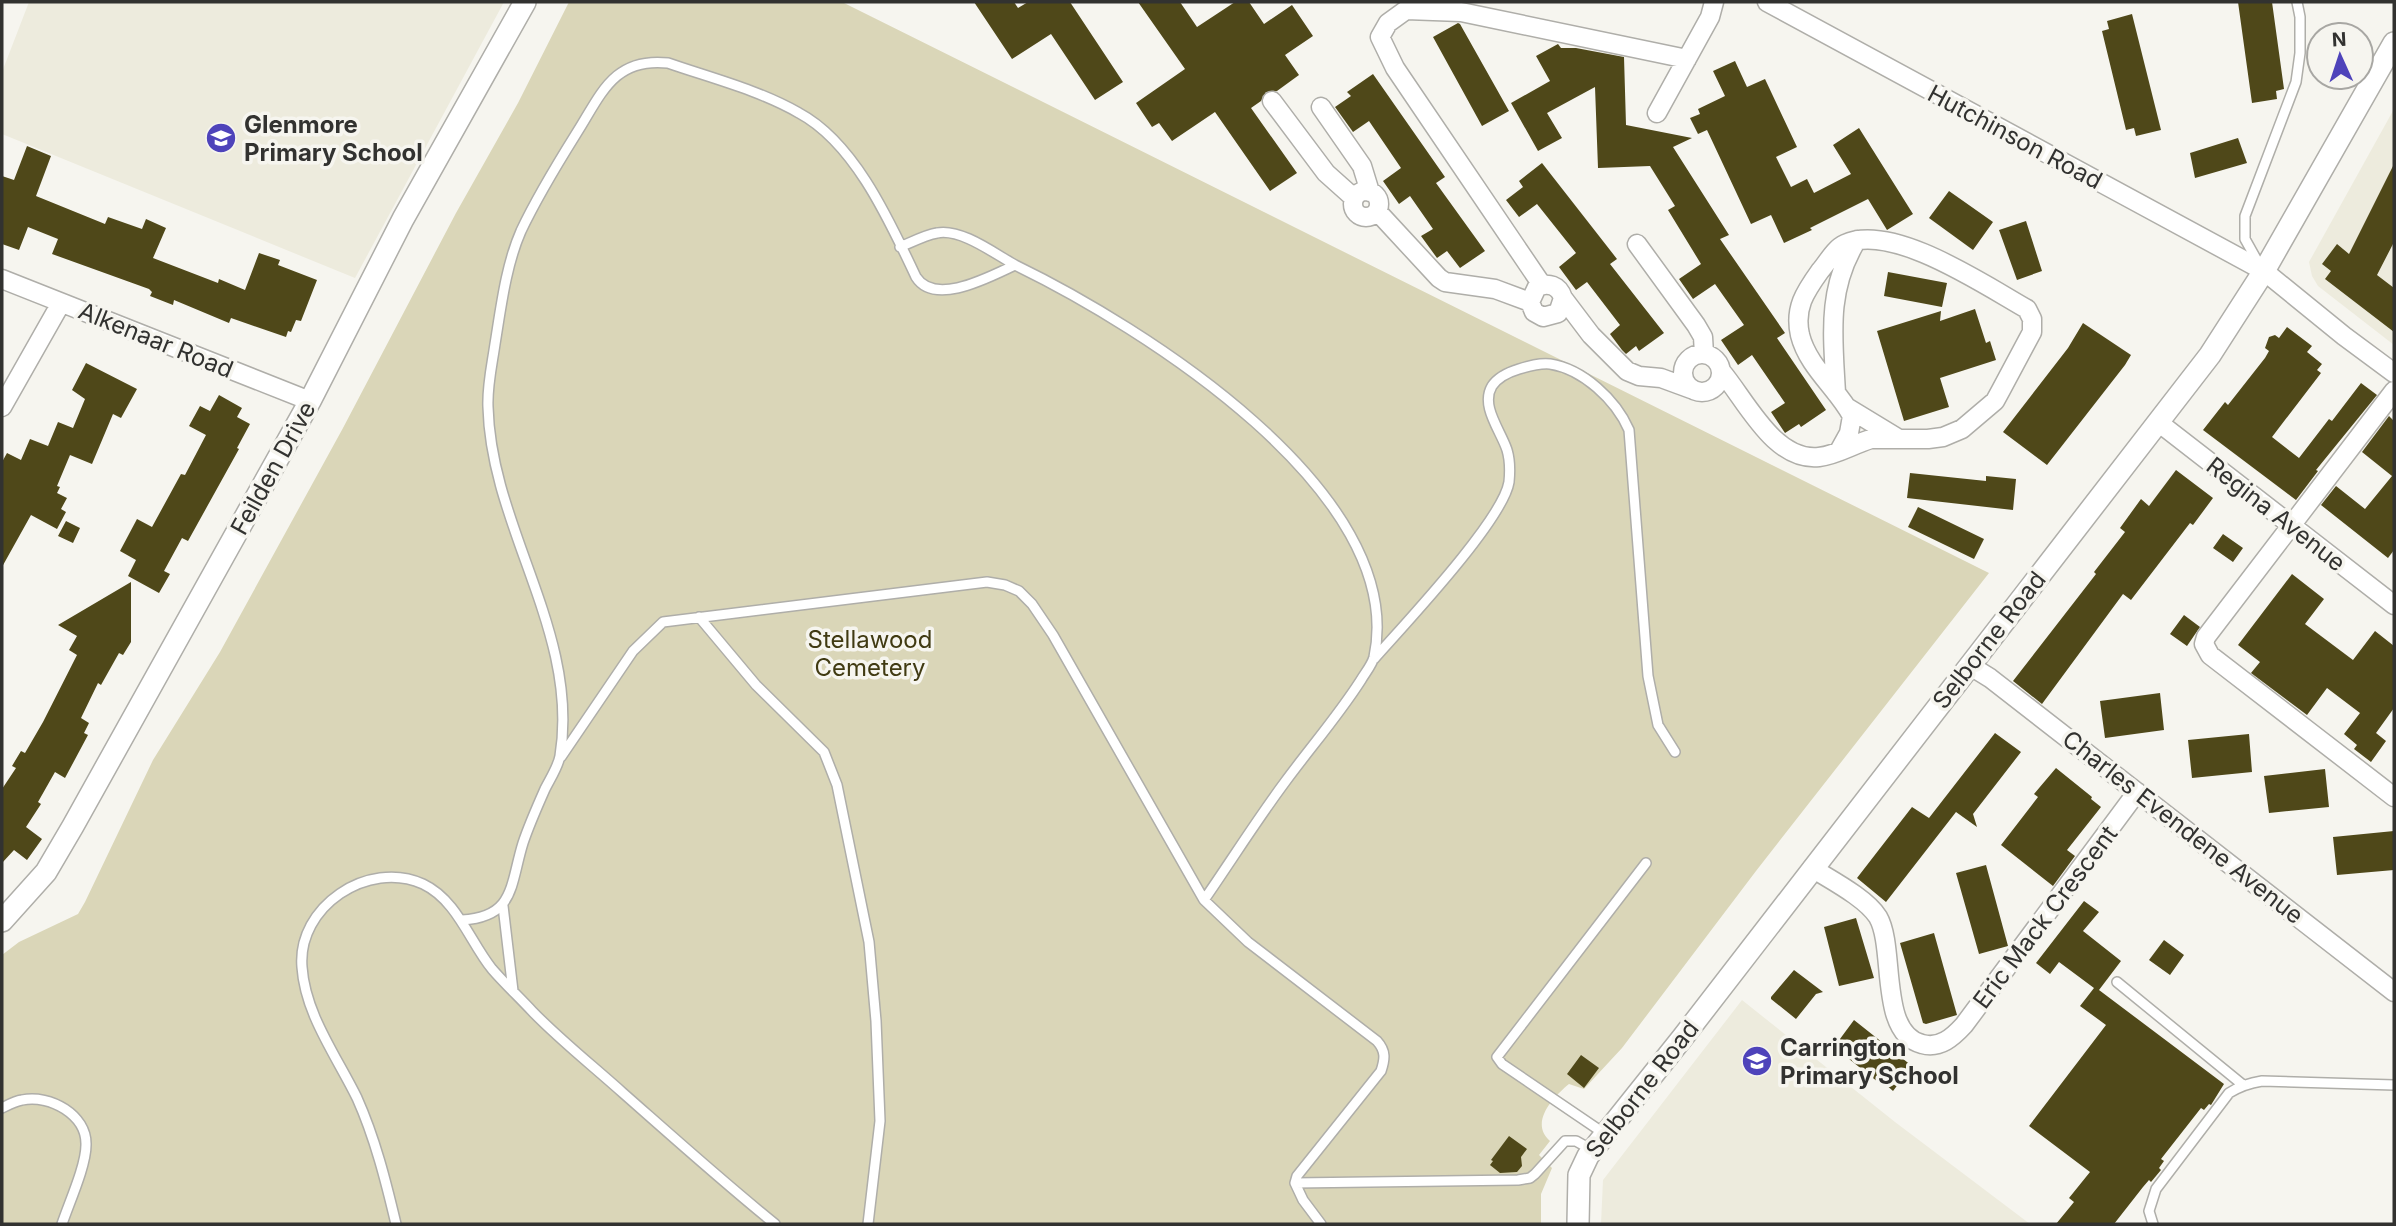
<svg xmlns="http://www.w3.org/2000/svg" width="2396" height="1226" font-family="Inter,sans-serif">
<rect width="100%" height="100%" fill="#f6f5ef"/>
<path fill="#edebdd" d="M29,2H504L355,278L2,134V72Z
M2394,109V345L2318,286L2312,276L2309,262Z
M1742,1000L1895,1122L2030,1224H1601L1603,1180Z"/>
<path fill="#dad6b8" d="M569,2H842L1989,573L1756,871L1622,1048L1584,1089L1569,1084C1553,1097 1529,1123 1550,1141L1539,1155L1552,1168L1541,1194V1224H2V955L19,942L78,914L85,902L153,760L220,652L343,428L456,213L518,103Z"/>
<path fill="#4f4819" d="M974,2H1014L1018,8L1028,2H1070L1123,82L1095,100L1051,34L1012,59Z
M1138,2H1180L1197,27L1235,2H1249L1264,24L1292,5L1313,36L1285,55L1299,75L1277,91L1266,92L1261,101L1251,108L1297,173L1270,191L1215,112L1172,141L1159,123L1152,127L1136,103L1185,69Z
M2238,2H2272L2284,89L2276,91L2277,99L2252,103Z
M2132,14L2161,130L2136,136L2134,128L2126,130L2102,31L2109,29L2107,21Z
M1458,23L1460,24L1509,111L1482,126L1433,37Z
M1558,44L1561,48H1576L1624,57L1626,125L1692,138L1673,147L1729,235L1720,239L1785,333L1777,338L1826,410L1801,427L1799,424L1785,433L1771,412L1785,403L1752,355L1738,365L1721,340L1744,325L1715,284L1693,299L1679,279L1701,264L1668,210L1675,206L1650,166L1598,168L1595,87L1547,113L1562,138L1538,151L1511,103L1550,81L1536,56Z
M1735,61L1747,87L1765,79L1797,147L1776,157L1791,187L1807,179L1814,193L1851,174L1833,145L1859,128L1913,214L1887,230L1868,199L1810,228L1812,230L1784,243L1771,215L1751,224L1707,130L1698,134L1690,118L1700,114L1698,109L1725,96L1713,71Z
M1373,74L1445,177L1436,183L1485,251L1460,268L1447,251L1437,258L1421,236L1433,229L1410,196L1399,204L1383,181L1401,168L1369,121L1353,132L1335,107L1351,96L1347,92Z
M2238,138L2247,163L2195,178L2190,153Z
M27,146L51,156L36,196L105,224L108,217L142,229L146,219L166,228L153,258L218,283L219,279L245,290L259,253L280,260L278,265L317,280L301,321L296,320L291,332L288,331L286,337L231,318L229,323L174,300L173,305L150,296L152,292L149,289L52,254L58,239L28,227L19,250L2,244V176L14,180Z
M1542,163L1617,259L1610,264L1664,333L1639,351L1636,346L1626,354L1622,350L1610,334L1620,325L1587,282L1576,290L1559,267L1576,253L1537,204L1519,217L1506,200L1523,187L1519,181Z
M2394,164V242L2377,275L2394,288V332L2325,279L2331,271L2322,264L2337,244L2349,254Z
M1949,191L1993,222L1973,250L1929,218Z
M2026,221L2042,271L2017,280L1999,230Z
M1888,272L1947,283L1942,307L1884,296Z
M1975,309L1986,343L1990,341L1996,360L1940,378L1949,407L1904,421L1877,331L1941,311L1940,321Z
M2083,323L2131,355L2125,365L2047,465L2003,432L2068,348Z
M2287,327L2312,346L2307,352L2322,364L2317,370L2321,373L2272,437L2299,458L2329,419L2332,421L2361,383L2377,395L2316,470L2318,471L2296,500L2203,430L2225,402L2228,405L2265,358L2269,351L2265,348L2269,337L2275,335L2279,338Z
M86,363L137,389L121,418L113,414L92,464L70,455L57,486L60,487L57,493L67,498L61,509L66,512L57,529L31,515L2,567V462L7,453L21,460L30,439L48,446L58,422L73,428L85,399L72,390Z
M219,395L242,408L237,417L250,424L237,448L239,449L188,541L182,538L164,571L170,574L159,593L128,576L136,560L120,551L137,519L152,527L181,474L185,475L206,435L189,426L200,406L210,411Z
M2389,416L2394,421V550L2388,558L2321,505L2336,486L2365,509L2392,476L2362,452Z
M2176,470L2213,498L2193,525L2190,523L2131,600L2123,594L2042,704L2013,681L2096,574L2094,572L2125,532L2120,528L2141,499L2149,506Z
M1910,473L1986,481V476L2016,479L2013,510L1907,498Z
M1918,507L1984,539L1974,559L1908,527Z
M66,521L80,528L73,543L58,536Z
M2223,534L2243,548L2233,562L2213,548Z
M2292,574L2324,599L2305,624L2353,660L2375,631L2394,646V708L2376,733L2386,741L2371,762L2354,749L2357,745L2344,734L2360,713L2327,688L2307,715L2251,673L2260,662L2238,645Z
M131,582V642L123,655L119,653L101,685L98,683L81,718L89,723L84,733L88,735L65,778L55,772L38,802L41,804L26,827L42,839L27,860L14,850L2,863V789L16,768L12,766L21,751L25,753L43,722L77,655L69,650L77,636L58,625Z
M2184,615L2200,627L2187,646L2170,634Z
M2160,693L2164,730L2105,738L2100,701Z
M1995,733L2021,752L1973,814L1977,827L1956,812L1886,902L1857,878L1912,807L1929,818Z
M2249,734L2252,772L2192,778L2188,740Z
M2056,768L2092,797L2091,799L2101,807L2067,850L2075,856L2053,886L2001,845L2038,797L2034,794Z
M2325,769L2329,807L2269,813L2264,776Z
M2394,831V870L2337,875L2333,837Z
M1986,865L2008,946L1979,954L1956,873Z
M2084,901L2099,912L2083,931L2121,961L2099,990L2224,1084L2211,1105L2209,1104L2204,1110L2201,1108L2161,1159L2164,1161L2159,1168L2161,1170L2151,1182L2149,1180L2143,1187L2114,1224H2056L2074,1202L2069,1198L2090,1172L2029,1126L2106,1025L2080,1006L2094,988L2059,962L2050,974L2036,963Z
M1856,918L1874,978L1839,986L1824,927Z
M1934,933L1957,1015L1926,1024L1923,1023L1900,943Z
M2164,940L2184,955L2170,975L2149,960Z
M1794,970L1823,992L1816,994L1796,1019L1771,999V997Z
M1854,1020L1912,1066L1893,1091L1884,1083L1883,1086L1834,1047Z
M1581,1055L1599,1068L1584,1088L1567,1074Z
M1509,1136L1527,1149L1521,1157L1522,1166L1517,1172L1500,1173L1490,1165L1493,1161L1491,1160Z"/>
<g fill="none" stroke-linecap="round" stroke-linejoin="round">
<g stroke="#afaea9" stroke-width="12">
<path id="service" d="M900,247C912,242 925,235 937,233C961,228 995,254 1015,265
M2259,264L2245,239V216L2296,82L2300,53V17L2297,2
M699,617L756,685L824,752L837,785L869,942L876,1021L880,1121L868,1224
M1374,659C1404,625 1503,520 1509,482C1510,472 1510,460 1507,450C1501,431 1480,406 1492,386C1498,377 1509,372 1519,369C1529,366 1539,363 1550,364C1583,369 1616,400 1629,430L1648,676L1658,725L1675,752
M561,757L633,651L663,622L987,582L1005,585L1019,591L1032,604L1053,635L1204,900
M503,906L513,991
M462,920C515,917 510,885 523,843C529,825 537,807 545,789C550,779 558,767 560,756C580,633 491,528 488,407C487,386 492,365 495,344C501,307 506,265 521,231C537,197 556,166 576,134C601,95 613,57 668,63C711,78 759,90 799,113C855,143 890,222 916,277C935,307 991,276 1015,265C1139,325 1409,492 1374,657C1372,665 1365,673 1361,680C1338,716 1310,748 1285,782C1256,821 1231,861 1204,900L1248,942L1377,1041C1386,1051 1385,1059 1381,1071L1297,1176L1295,1183L1518,1180L1530,1178L1535,1174L1565,1141H1576L1592,1150
M2117,982L2243,1085
M2,1108C8,1105 15,1101 22,1100C50,1094 87,1115 86,1145C86,1166 69,1203 62,1224
M1605,1134L1502,1064L1497,1057L1646,863
M1295,1183L1303,1200L1321,1224
M396,1224C386,1182 375,1138 357,1098C337,1057 305,1014 302,967C297,907 368,859 423,884C457,900 470,942 492,969C505,984 519,997 532,1011C560,1040 593,1066 623,1093C673,1137 723,1182 775,1224
M2153,1224L2149,1211L2156,1189L2229,1093C2240,1086 2249,1083 2262,1081L2394,1085"/>
</g>
<g stroke="#afaea9" stroke-width="21">
<path id="minor" d="M1767,2L2264,271L2344,336L2394,373
M1272,101L1326,173L1354,198
M1321,107L1362,166L1370,192
M1657,113L1710,17L1714,2
M1353 204a13 13 0 1 1 26 0a13 13 0 1 1-26 0Z
M1377,211L1439,278L1445,282L1495,289L1530,302L1534,312L1543,317L1558,313L1563,298C1559,285 1548,282 1537,287L1530,302
M1637,244L1696,325L1703,337L1704,354
M2,279L310,401
M1542,285L1395,68L1380,37L1388,23L1406,10L1461,12L1687,59
M1563,298L1591,335L1627,371L1639,376L1661,378L1691,389
M1683 373a19 19 0 1 1 38 0a19 19 0 1 1-38 0Z
M1721,371C1746,400 1774,462 1819,457C1837,455 1854,444 1871,439H1928L1943,437L1962,429L1995,401L2001,390L2032,332V319L2027,309C1986,286 1892,222 1845,244C1834,249 1828,262 1820,271C1805,292 1794,308 1800,335C1808,367 1837,388 1852,416L1849,433L1839,451
M2394,391L2206,637L2204,644L2210,655L2394,797
M1836,393C1833,337 1826,290 1857,240
M2,407L61,303
M1848,408L1899,439
M2158,422L2394,605
M1969,665L1990,678L2394,992
M1812,868C1831,880 1866,898 1878,917C1896,948 1878,1033 1922,1044C1940,1049 1953,1037 1964,1025L2137,792"/>
</g>
<g stroke="#afaea9" stroke-width="24">
<path id="tertiary" d="M2,921L46,872L73,826L310,401L403,219L525,2
M1578,1224L1579,1175L1588,1156L1683,1037L2210,355L2264,271L2394,43"/>
</g>
<use href="#service" stroke="#fff" stroke-width="9"/>
<use href="#minor" stroke="#fff" stroke-width="18"/>
<use href="#tertiary" stroke="#fff" stroke-width="21"/>
</g>
<defs>
<g id="school-disc" transform="scale(1.575)"><circle r="9.5" fill="#4e43ba" stroke="#f6f5ef"/><path d="M0-5L7-2L0 1L-7-2ZM-4 1L0 2.5L4 1V4Q0 6-4 4Z" fill="#fff"/></g>
</defs>
<g fill-rule="evenodd">
<use href="#school-disc" x="221" y="138"/>
<use href="#school-disc" x="1757" y="1061"/>
</g>
<g text-anchor="middle" dominant-baseline="central" stroke-width="7" stroke-linejoin="round" paint-order="stroke">
<g font-size="24" font-weight="bold" fill="#323230" stroke="#f6f5ef" text-anchor="start">
<text x="244" y="124">Glenmore<tspan x="244" dy="28">Primary School</tspan></text>
<text x="1780" y="1047">Carrington<tspan x="1780" dy="28">Primary School</tspan></text>
</g>
<g font-size="24" fill="#323230" stroke="#f6f5ef">
<text transform="translate(2015 137) rotate(28)">Hutchinson Road</text>
<text transform="translate(156 340) rotate(22)">Alkenaar Road</text>
<text transform="translate(273 468) rotate(-61)">Feilden Drive</text>
<text transform="translate(2276 514) rotate(38)">Regina Avenue</text>
<text transform="translate(1989 640) rotate(-52)">Selborne Road</text>
<text transform="translate(2183 827) rotate(38)">Charles Evendene Avenue</text>
<text transform="translate(2045 917) rotate(-53)">Eric Mack Crescent</text>
<text transform="translate(1642 1089) rotate(-52)">Selborne Road</text>
</g>
<g font-size="24" fill="#403a12" stroke="#f6f5ef">
<text x="870" y="639">Stellawood<tspan x="870" dy="28">Cemetery</tspan></text>
</g>
</g>
<rect width="2396" height="1226" fill="none" stroke="#323230" stroke-width="7"/>
<g transform="translate(2340 56) rotate(357)"><circle r="33" fill="#f6f5ef" stroke="#a8a7a3" stroke-width="2"/>
<path d="M0-5L12 26L0 18L-12 26Z" fill="#4e43ba"/>
<text y="-10" font-size="19" font-weight="bold" text-anchor="middle" fill="#323230">N</text>
</g>
</svg>
